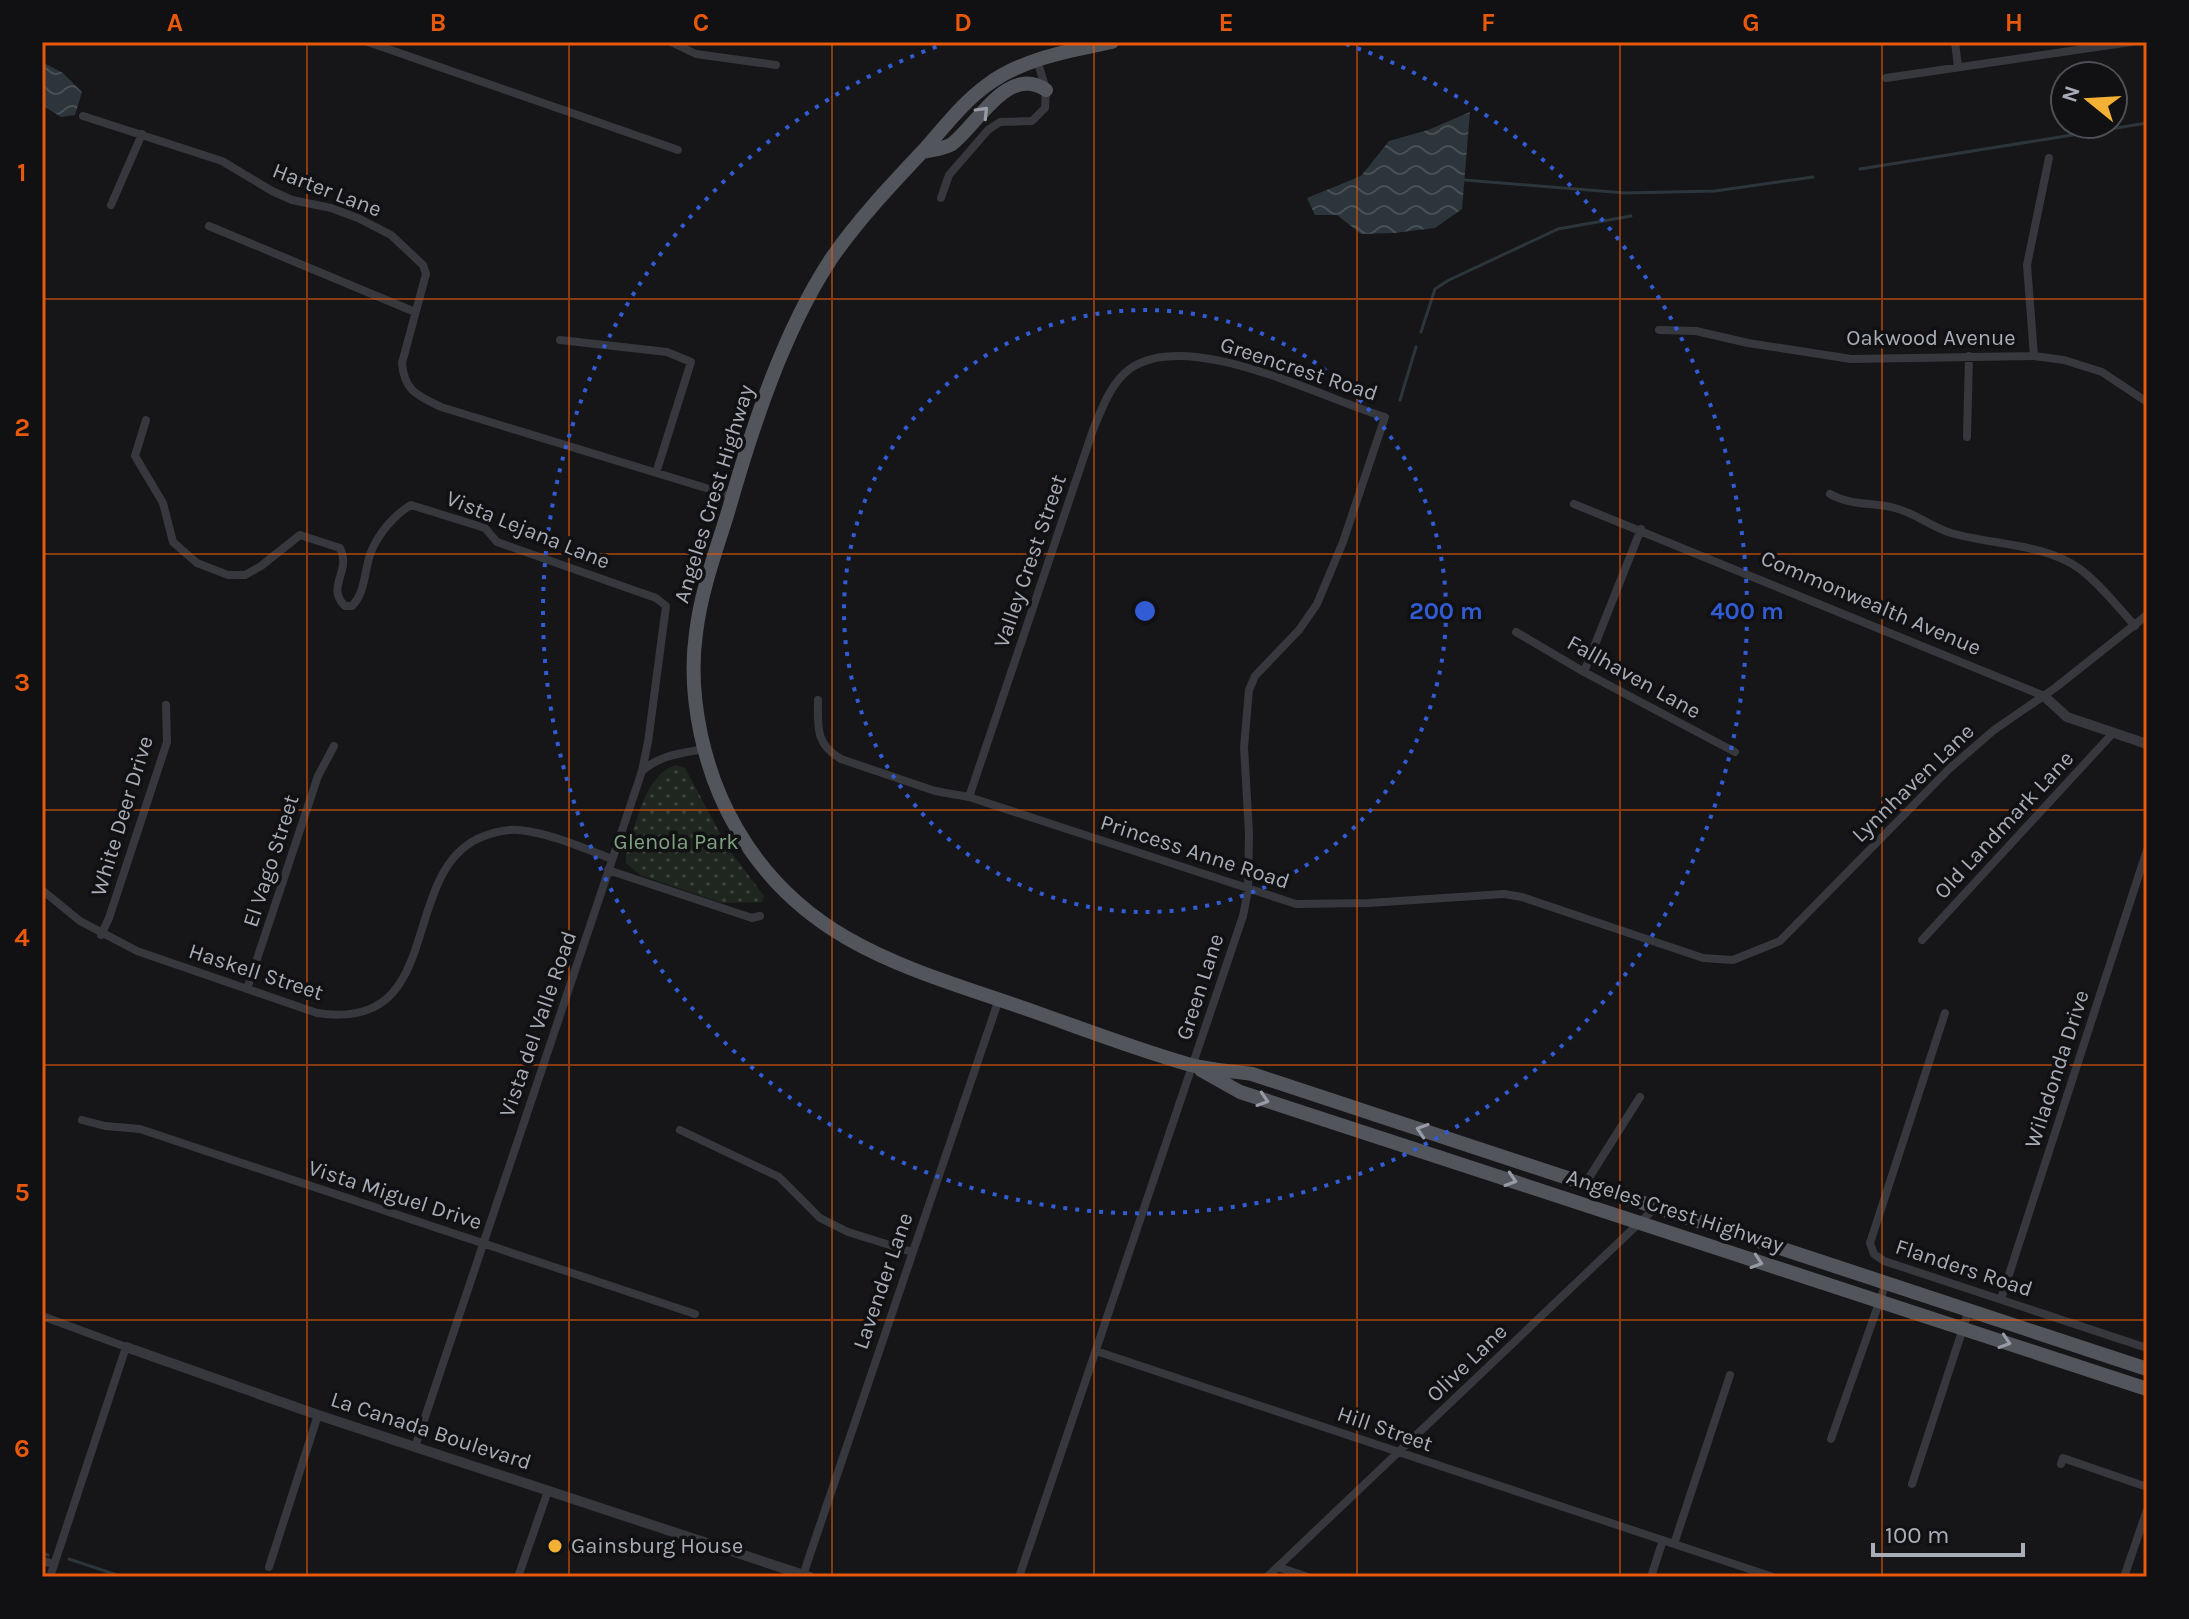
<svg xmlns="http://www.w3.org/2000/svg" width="2189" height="1619" font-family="Karla,sans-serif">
<defs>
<pattern id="park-dots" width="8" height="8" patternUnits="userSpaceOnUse" patternTransform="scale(2)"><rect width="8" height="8" fill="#1e261f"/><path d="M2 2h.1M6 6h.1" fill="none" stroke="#3c433d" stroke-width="1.8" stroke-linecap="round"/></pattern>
<pattern id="water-waves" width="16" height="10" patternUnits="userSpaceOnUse" patternTransform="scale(2)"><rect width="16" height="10" fill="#2c353c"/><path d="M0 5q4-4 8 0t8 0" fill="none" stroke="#485056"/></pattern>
</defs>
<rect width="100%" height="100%" fill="#161618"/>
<path fill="url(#park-dots)" d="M676,765L685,768L728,848L764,896L762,902L722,903L640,875L626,863V854C636,826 644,774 676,765Z"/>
<path fill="url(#water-waves)" d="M42,62L63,73L82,92L75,115L61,117L42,105Z
M1470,112L1462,209L1435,228L1394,233L1361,234L1337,215H1315L1307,198L1361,176L1389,141L1428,130Z"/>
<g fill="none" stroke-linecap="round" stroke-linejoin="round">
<path stroke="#2c353c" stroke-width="3" d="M1860,169L2147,123
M1465,180L1625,193L1715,191L1813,177
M1421,332L1435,289L1449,280L1558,229L1631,216
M1400,400L1416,347
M42,1553L48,1555
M69,1559L123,1577"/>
<path stroke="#37383d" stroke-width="8" d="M368,42L678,150
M671,42L696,54L776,65
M1955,42L1958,67
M1886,78L2131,42
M83,116L222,161L272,191L292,200L331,208L358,218L391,235L423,265L426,274L402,363C404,391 418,396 441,407L732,496
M941,198L949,175L988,130L1000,122L1032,121L1045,108L1046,89L1037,60
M111,205L142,134
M209,226L415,312
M1659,330L1696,331L1748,343L1851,359L2034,356L2064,360L2102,372L2147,402
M560,340L667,352L691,362L656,473
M2034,356L2027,265L2049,158
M146,420L135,456L163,503L173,542L197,563L228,575H245L261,566L300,535L340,548C352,571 325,587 345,606H352C366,592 364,570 371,552C378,534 395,514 411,505L485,528L497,542L656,598L666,606L648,742L642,771L415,1447
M1967,437L1969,356
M1830,494C1851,506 1873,502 1895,508C1915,513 1931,527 1951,533C1992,545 2044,543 2080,569C2101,585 2118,607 2135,626
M1574,504L2044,696
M1516,632L1584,672L1735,752
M1584,672L1641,529
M818,700C818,727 815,744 841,759L935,791L969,797L1296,904L1369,903L1504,894L1522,897L1703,958L1733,960L1780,941L1949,769L1994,730L2055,688L2147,615
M642,771C660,755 682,753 705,749
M969,797L1093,430C1102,408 1111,382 1131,368C1190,328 1322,398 1385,417L1343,542L1317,604L1299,630L1255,676L1249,690L1244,747L1249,833L1248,890L1243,916L1019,1577
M608,870L752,918L760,916
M42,890L80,921L137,951L317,1013C446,1033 398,879 477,839C490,833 505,829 519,830C550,833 583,848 612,859
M101,935L109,918L167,742L166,705
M1922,940L2113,733
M247,989L318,776L334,746
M1945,1013L1870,1243L1874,1254L1884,1261L2147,1348
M82,1120L105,1126L140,1129L695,1314
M680,1130L779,1177L820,1218L848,1232L912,1252
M1585,1184L1640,1097
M2001,1299L2147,850
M42,1316L126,1347L50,1577
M1096,1351L1773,1577
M1831,1439L1886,1283
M2061,1464L2063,1458L2147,1487
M1912,1484L1969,1310
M1674,1544L1730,1375
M42,1561L54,1564
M269,1567L318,1415
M1278,1567L1308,1577
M803,1575L999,999
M518,1577L548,1491
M1267,1577L1656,1207
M1651,1577L1663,1540
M2124,1577L2147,1510"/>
<path stroke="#37383d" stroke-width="10" d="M2044,696L2067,717L2147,744
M126,1347L318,1415L810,1577"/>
<path stroke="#53555c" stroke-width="14" d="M1112,42C1070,51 1023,58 987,85C962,103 943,129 922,152C890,186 857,221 831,259C783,332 752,428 728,512C716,551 701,591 696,633C687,697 704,773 737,829C805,947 917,970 1035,1012C1086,1030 1138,1050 1191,1065C1210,1070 1232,1071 1252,1074L2147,1369
M922,152C931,150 944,149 952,144C978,124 1008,64 1046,90
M1201,1070L1240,1092L2147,1389"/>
</g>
<defs><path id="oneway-chevron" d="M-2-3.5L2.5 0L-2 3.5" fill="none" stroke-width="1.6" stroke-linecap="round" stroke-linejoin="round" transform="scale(2)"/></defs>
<g stroke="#979ba6">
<use href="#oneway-chevron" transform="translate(983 112) rotate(-46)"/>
<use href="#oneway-chevron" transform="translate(1263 1100) rotate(18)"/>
<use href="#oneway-chevron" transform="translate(1422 1130) rotate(-162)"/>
<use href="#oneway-chevron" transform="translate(1511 1180) rotate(18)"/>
<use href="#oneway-chevron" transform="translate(1757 1262) rotate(18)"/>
<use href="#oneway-chevron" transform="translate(2005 1342) rotate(18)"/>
</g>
<path fill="none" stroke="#e8590c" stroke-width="2" stroke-opacity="0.55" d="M307,42V1577M569,42V1577M832,42V1577M1094,42V1577M1357,42V1577M1620,42V1577M1882,42V1577M42,299H2147M42,554H2147M42,810H2147M42,1065H2147M42,1320H2147"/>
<g fill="none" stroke="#325cd3" stroke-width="4" stroke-dasharray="4 8">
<circle cx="1145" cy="611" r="301"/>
<path d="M1346 44A602 602 0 1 1 944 44"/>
</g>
<circle fill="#f2b134" stroke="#111113" stroke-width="3" cx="555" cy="1546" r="8"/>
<g text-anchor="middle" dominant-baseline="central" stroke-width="7" stroke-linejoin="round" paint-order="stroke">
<g font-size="22" fill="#a8adb8" stroke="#111113">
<text transform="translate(327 190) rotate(21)">Harter Lane</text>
<text x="1931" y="338">Oakwood Avenue</text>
<text transform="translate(1299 369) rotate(18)">Greencrest Road</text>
<text transform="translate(714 494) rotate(-73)">Angeles Crest Highway</text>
<text transform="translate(528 530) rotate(22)">Vista Lejana Lane</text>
<text transform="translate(1030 561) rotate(-71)">Valley Crest Street</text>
<text transform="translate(1871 603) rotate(23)">Commonwealth Avenue</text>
<text transform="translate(1634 677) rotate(29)">Fallhaven Lane</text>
<text transform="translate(1913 783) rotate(-44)">Lynnhaven Lane</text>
<text transform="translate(122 816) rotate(-73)">White Deer Drive</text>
<text transform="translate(2004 825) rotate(-47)">Old Landmark Lane</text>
<text transform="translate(1195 852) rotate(18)">Princess Anne Road</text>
<text transform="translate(271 861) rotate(-72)">El Vago Street</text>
<text transform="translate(256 972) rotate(18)">Haskell Street</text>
<text transform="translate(1200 987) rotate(-72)">Green Lane</text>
<text transform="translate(538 1024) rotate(-71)">Vista del Valle Road</text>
<text transform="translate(2057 1069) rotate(-72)">Wiladonda Drive</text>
<text transform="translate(395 1195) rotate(18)">Vista Miguel Drive</text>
<text transform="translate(1675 1211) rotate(18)">Angeles Crest Highway</text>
<text transform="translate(1964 1268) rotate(18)">Flanders Road</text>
<text transform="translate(883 1281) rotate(-71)">Lavender Lane</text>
<text transform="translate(1467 1363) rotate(-44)">Olive Lane</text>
<text transform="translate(1385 1429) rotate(19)">Hill Street</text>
<text transform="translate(431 1431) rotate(18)">La Canada Boulevard</text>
</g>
<g font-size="22" fill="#7fa381" stroke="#111113">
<text x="676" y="842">Glenola Park</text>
</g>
<g font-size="22" fill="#a8adb8" stroke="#111113" text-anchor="start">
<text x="571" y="1546">Gainsburg House</text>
</g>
</g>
<circle cx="1145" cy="611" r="12" fill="#325cd3" stroke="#111113" stroke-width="4"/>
<g font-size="24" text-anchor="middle" font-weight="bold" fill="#325cd3" stroke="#111113" stroke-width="7" stroke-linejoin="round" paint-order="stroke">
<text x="1446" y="619">200 m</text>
<text x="1747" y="619">400 m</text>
</g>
<rect width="2189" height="1619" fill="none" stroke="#111113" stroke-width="88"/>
<g transform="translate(2089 100) rotate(288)"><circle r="38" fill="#111113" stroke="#4d4f55" stroke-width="2"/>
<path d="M0-6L14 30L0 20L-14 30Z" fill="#f2b134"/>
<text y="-12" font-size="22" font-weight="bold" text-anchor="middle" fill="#a8adb8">N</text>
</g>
<path d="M1873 1543v12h150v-12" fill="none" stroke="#a8adb8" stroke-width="4"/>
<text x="1885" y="1543" font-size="24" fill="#a8adb8" stroke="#111113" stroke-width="6" paint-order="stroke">100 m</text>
<rect x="44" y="44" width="2101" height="1531" fill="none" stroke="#e8590c" stroke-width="3"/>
<g font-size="26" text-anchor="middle" font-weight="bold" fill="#e8590c">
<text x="175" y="31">A</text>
<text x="438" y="31">B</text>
<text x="701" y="31">C</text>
<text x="963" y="31">D</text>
<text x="1226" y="31">E</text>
<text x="1488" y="31">F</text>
<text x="1751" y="31">G</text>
<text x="2014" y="31">H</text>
<text x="22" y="181">1</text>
<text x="22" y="436">2</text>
<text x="22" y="691">3</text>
<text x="22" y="946">4</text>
<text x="22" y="1201">5</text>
<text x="22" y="1457">6</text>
</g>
</svg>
